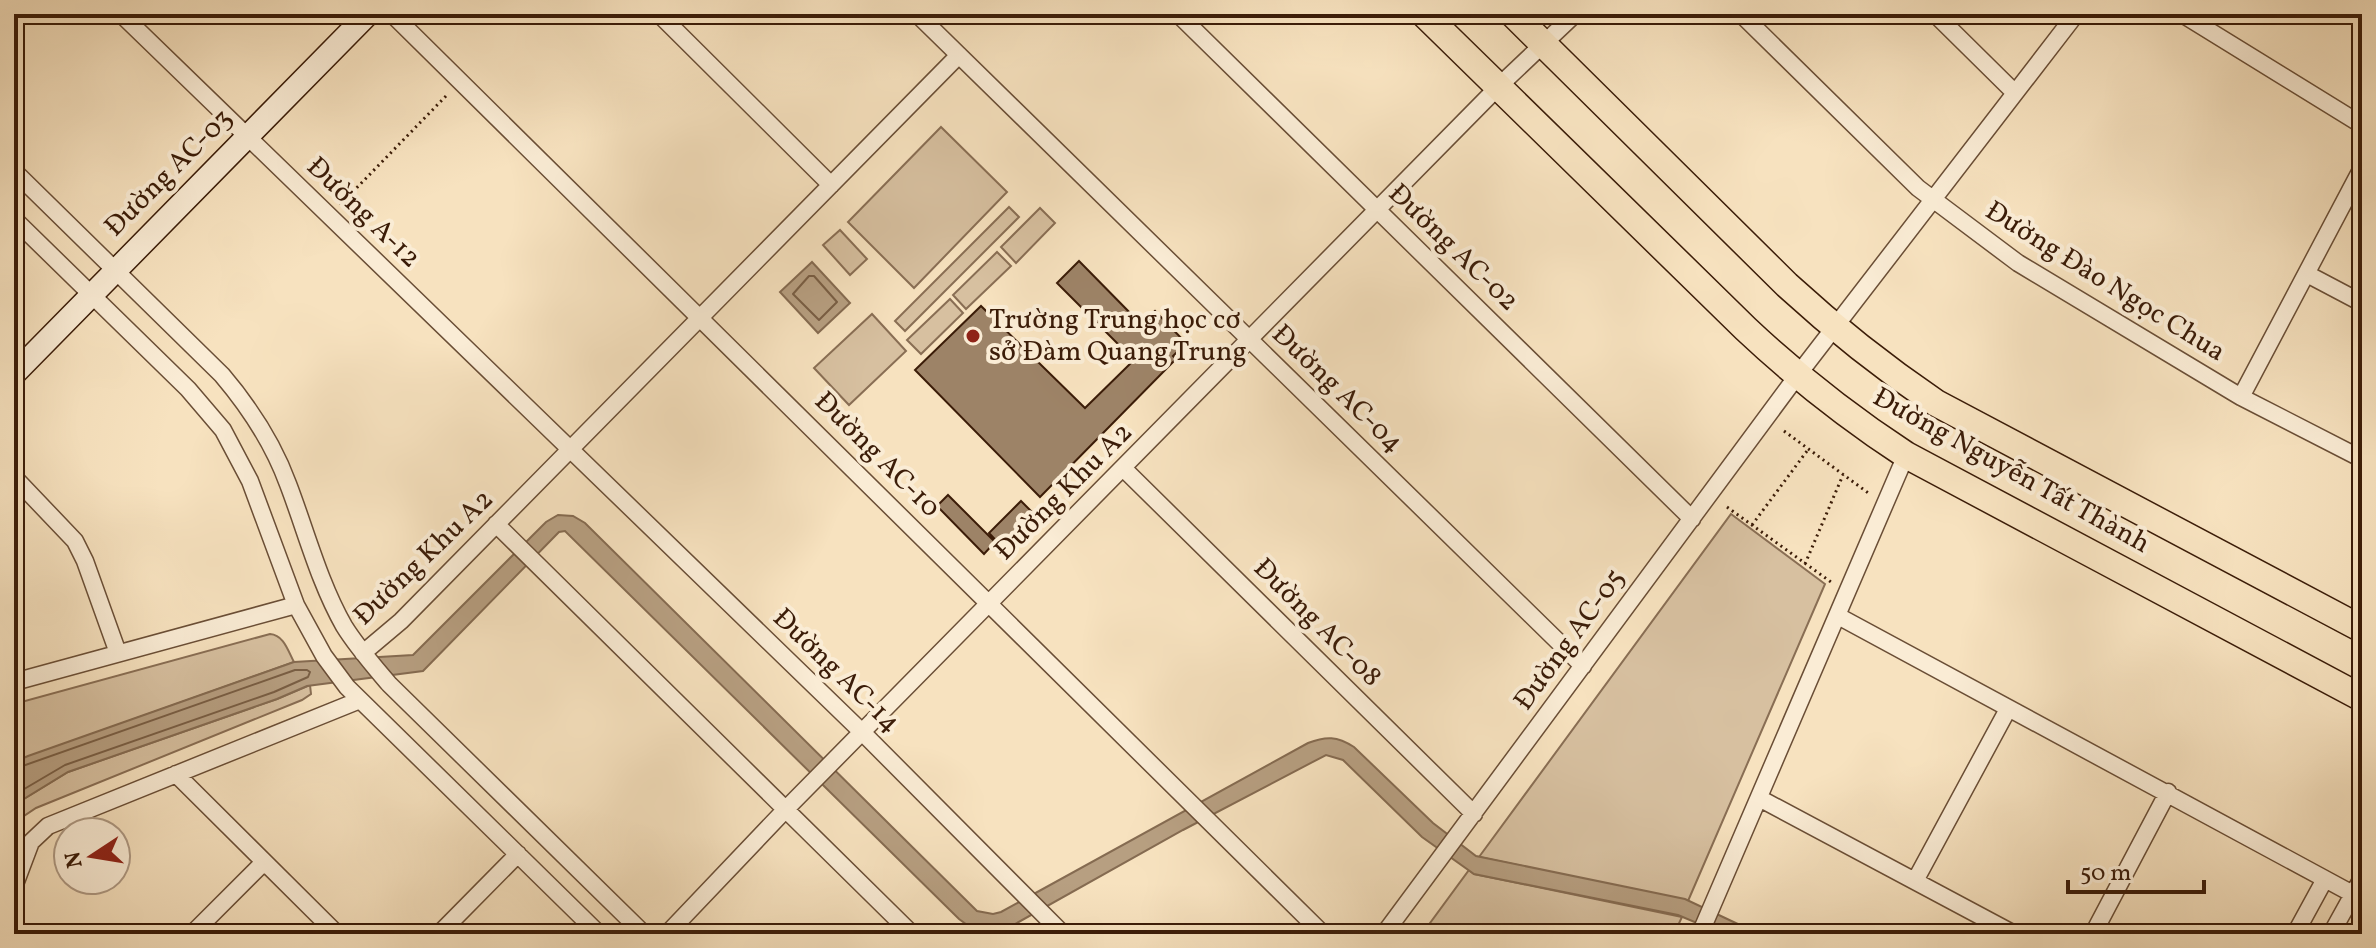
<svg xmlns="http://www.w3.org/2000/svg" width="2376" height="948" font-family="Vollkorn,serif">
<rect width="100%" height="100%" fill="#f7e2bf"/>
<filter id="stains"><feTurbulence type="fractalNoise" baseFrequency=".0025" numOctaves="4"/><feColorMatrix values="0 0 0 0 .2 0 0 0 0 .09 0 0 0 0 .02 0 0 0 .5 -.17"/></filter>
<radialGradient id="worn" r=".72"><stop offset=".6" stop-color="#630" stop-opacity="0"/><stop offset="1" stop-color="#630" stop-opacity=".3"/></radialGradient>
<path fill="#d7c0a0" stroke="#896e54" stroke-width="2" d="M941,127L1007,192L914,288L848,222Z
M1009,207L1019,217L905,331L895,321Z
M1040,208L1055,223L1016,263L1001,247Z
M840,230L867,259L850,275L823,245Z
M997,252L1011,266L966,309L953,295Z
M950,299L963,313L921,354L907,340Z
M872,314L906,351L849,405L814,368Z
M1731,514L1825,584L1688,901L1479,857Z
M270,634C284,635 288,651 294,662L14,762V704Z
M310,685L311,694L302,700L36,808L21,818L14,827V805L68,772L277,699Z
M1469,870L1474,874L1682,917L1674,934H1422Z"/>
<path fill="#b79f81" stroke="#856b51" stroke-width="2" d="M812,262L850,303L818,333L780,292Z
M558,515L573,516L585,523L977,911L993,914L1001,912L1308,743C1326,736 1337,736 1354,747L1433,823L1476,856L1685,899L1759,934H1723L1678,915L1474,874L1422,837L1343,760L1326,755L1183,830L1008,928C989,934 975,932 959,919L565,531L559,532L423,671L307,686L277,699L68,772L14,805V762L28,756L294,662L413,655L546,522Z"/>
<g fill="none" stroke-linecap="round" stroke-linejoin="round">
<path stroke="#795e44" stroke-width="2" d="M809,276H814L837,302L819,320L793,294Z
M14,769L295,670H307L310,672L308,677L274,692L65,765L14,795"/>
</g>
<path fill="#9d8367" stroke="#3b1c08" stroke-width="2" d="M1079,261L1141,324L1155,311L1186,343L1173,356L1176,359L1040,497L915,370L981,306L1085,408L1134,360L1057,283Z
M948,495L995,542L984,554L937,506Z
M1021,501L1039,519L1006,551L989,533Z"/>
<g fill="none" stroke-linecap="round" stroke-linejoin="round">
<g stroke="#6a4e36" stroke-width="19">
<path id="street" d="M121,14L863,733L1063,934
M392,14L1323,934
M659,14L831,185
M917,14L1583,666
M1178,14L1692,519
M1741,14L1918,188L2018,263L2241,397L2362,459
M1935,14L2014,92
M2182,14L2362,125
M14,171L222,375C250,408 273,443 288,484C306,531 319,582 344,626C357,647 373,665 389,684L644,934
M14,219L188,389L223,430L250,481L296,605L324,656L347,687L599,934
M2307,274L2362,303
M2241,397L2362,168
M1123,468L1474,814
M14,477L75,541L85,561L118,653
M496,524L912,934
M1838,616L2362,899
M363,653L401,621L959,55
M14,682L296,605
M176,774L337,934
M1759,798L2014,934
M1915,881L2008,709
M14,887L31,842L48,826L360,700
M192,934L264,862
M439,934L518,854
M667,934L786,809L1499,86L1575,14
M1384,934L1797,376L2076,14
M1700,934L1906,455
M2093,934L2168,792
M2295,934L2325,879
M2331,934L2362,878"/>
</g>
<g stroke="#3b1c08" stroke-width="25">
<path id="secondary" d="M14,374L368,14"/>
</g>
<g stroke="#3b1c08" stroke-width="29">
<path id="primary" d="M1424,14L1746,329C1796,376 1848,417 1906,455L2362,698
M1513,14L1787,285C1835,329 1883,367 1936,403L2362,629"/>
</g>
<path stroke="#3b1c08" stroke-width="3" stroke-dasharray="2 4" stroke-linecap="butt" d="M340,205L446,96
M1784,431L1871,495
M1727,507L1831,582
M1752,525L1807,451
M1805,564L1843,475"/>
<use href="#street" stroke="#faecd5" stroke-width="16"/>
<use href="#secondary" stroke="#faecd5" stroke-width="22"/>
<use href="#primary" stroke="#f7e2bf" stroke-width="26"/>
</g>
<circle fill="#8f2418" stroke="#faecd5" stroke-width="3" cx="973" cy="336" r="8"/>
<g text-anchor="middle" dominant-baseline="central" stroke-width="8" stroke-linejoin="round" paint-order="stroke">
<g font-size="28" fill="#3b1c08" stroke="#faecd5">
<text transform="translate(169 173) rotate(-45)">Đường AC-03</text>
<text transform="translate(363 213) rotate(44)">Đường A-12</text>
<text transform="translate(1453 248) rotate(44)">Đường AC-02</text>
<text transform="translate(2105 282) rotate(32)">Đường Đào Ngọc Chua</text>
<text transform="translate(1337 389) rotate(44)">Đường AC-04</text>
<text transform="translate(877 455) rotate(45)">Đường AC-10</text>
<text transform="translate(2011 471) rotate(29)">Đường Nguyễn Tất Thành</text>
<text transform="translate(1064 492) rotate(-45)">Đường Khu A2</text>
<text transform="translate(424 558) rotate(-44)">Đường Khu A2</text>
<text transform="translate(1317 623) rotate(45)">Đường AC-08</text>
<text transform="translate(1570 640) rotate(-54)">Đường AC-05</text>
<text transform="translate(836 671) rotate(44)">Đường AC-14</text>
</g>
<g font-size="28" fill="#3b1c08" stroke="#faecd5" text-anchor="start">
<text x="989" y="320">Trường Trung học cơ<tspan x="989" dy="32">sở Đàm Quang Trung</tspan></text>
</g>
</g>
<rect width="2376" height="948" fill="none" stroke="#f7e2bf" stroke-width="48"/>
<rect x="16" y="16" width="2344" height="916" fill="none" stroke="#3b1c08" stroke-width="4"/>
<rect x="24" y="24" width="2328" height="900" fill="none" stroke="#3b1c08" stroke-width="2"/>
<g transform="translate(92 856) rotate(258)"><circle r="38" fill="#faecd5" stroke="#ae9983" stroke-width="2"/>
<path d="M0-6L14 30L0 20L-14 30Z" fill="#8f2418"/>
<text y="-12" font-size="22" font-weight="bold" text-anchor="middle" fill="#3b1c08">N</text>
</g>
<path d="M2068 880v12h136v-12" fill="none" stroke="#3b1c08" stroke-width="4"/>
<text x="2080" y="880" font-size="24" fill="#3b1c08" stroke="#faecd5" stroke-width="6" paint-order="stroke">50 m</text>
<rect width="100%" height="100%" filter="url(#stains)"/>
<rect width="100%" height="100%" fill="url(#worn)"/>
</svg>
